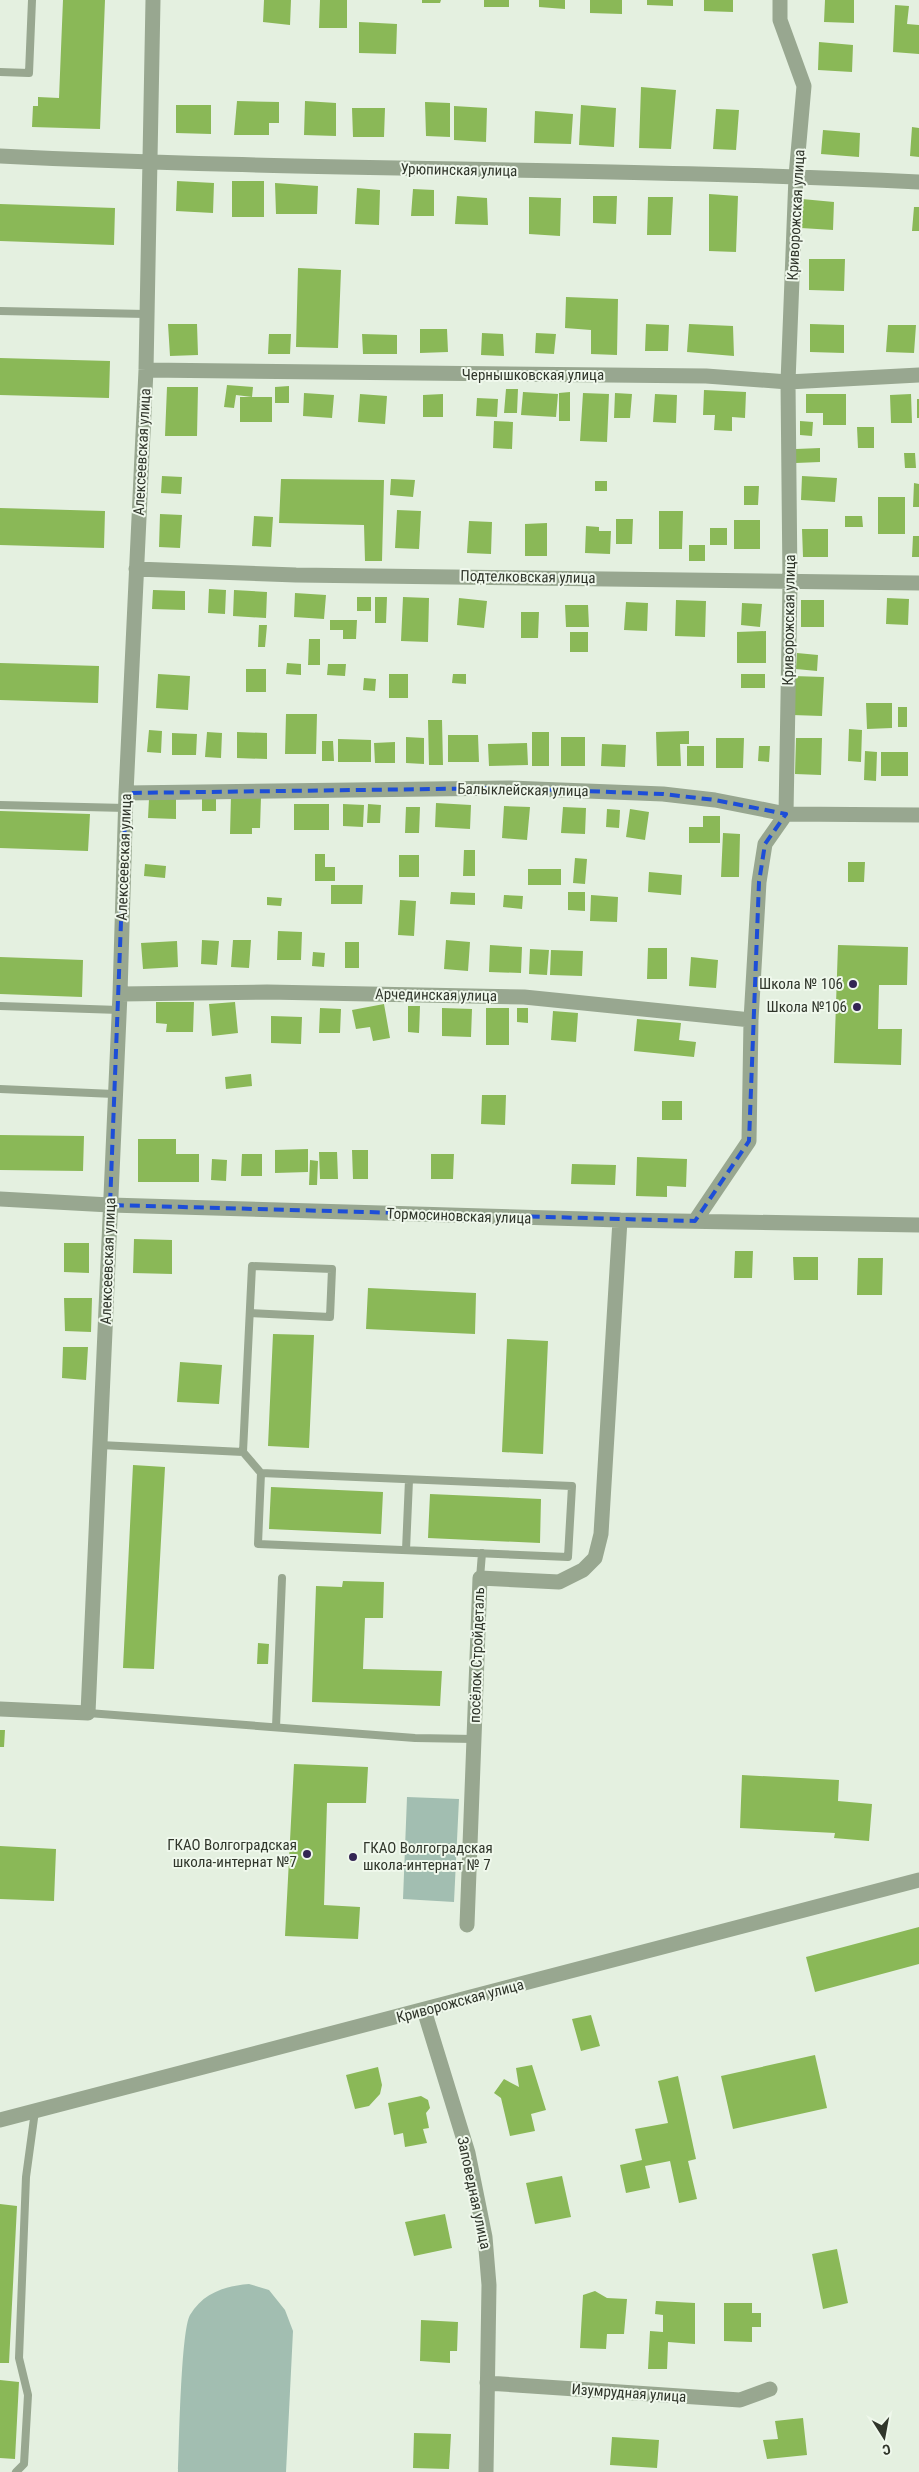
<svg xmlns="http://www.w3.org/2000/svg" width="919" height="2472" font-family="'Roboto Condensed',sans-serif">
<rect width="100%" height="100%" fill="#e4f0e0"/>
<path fill="#a2beb1" d="M407,1797L459,1799L454,1902L403,1899Z
M249,2284L269,2290L285,2310L293,2331L286,2472H178C179,2446 181,2330 190,2315C203,2293 225,2286 249,2284Z"/>
<path fill="#8ab857" d="M63,0H105L100,129L32,127L33,106H38V97L59,98Z
M264,0H291L290,25L263,22Z
M320,0H347V28H319Z
M422,0H441L440,3H422Z
M484,0H509V7H484Z
M539,0H565V9L539,7Z
M590,0H622V14L590,13Z
M647,0H673V6L647,5Z
M704,0H733V12L704,11Z
M825,0H854V23L824,22Z
M895,5L909,6L907,24L919,25V54L893,52Z
M359,22L397,24L396,54L359,53Z
M819,42L853,45L852,72L818,70Z
M641,87L676,90L671,149L639,148Z
M237,101L279,102V123H269V135H234Z
M305,101L336,103V136L304,135Z
M425,102L450,103V137L426,136Z
M176,105H211V134L176,133Z
M581,105L616,108L614,147L579,145Z
M454,106L487,108L486,142L454,140Z
M352,108H385L384,137H353Z
M716,109L739,110L736,150L713,149Z
M535,111L573,114L571,144L534,143Z
M912,127L919,128V157L910,156Z
M823,130L860,133L859,157L821,154Z
M177,181L214,183L213,213L176,211Z
M232,181H264V217H232Z
M275,183L318,186L317,214H276Z
M357,188L380,190L379,225L355,224Z
M413,189L434,190V216H411Z
M709,194L738,196L736,252L709,251Z
M457,196L487,198L488,225L455,224Z
M593,196H617L616,224L593,223Z
M529,197L561,198L560,236L529,234Z
M648,197H673L671,235H647Z
M802,199L834,202L833,230L801,228Z
M0,204L115,208L114,245L0,241Z
M914,207H919V231H912Z
M809,259H845L844,291L809,290Z
M298,268L341,270L338,348L296,347Z
M566,297L618,299L617,355L591,354V330L565,328Z
M168,324H197L198,355L170,356Z
M646,324L669,325L668,351H645Z
M689,324L733,326L734,356L687,352Z
M810,324L844,325V353L810,352Z
M888,325H916L914,353L886,352Z
M420,329H447L448,352L420,353Z
M482,333L503,334L504,356L481,355Z
M536,333L556,334L554,354L535,353Z
M269,334H291L290,354H268Z
M362,334L397,335V354H363Z
M0,358L110,361L109,398L0,395Z
M227,385L253,387L252,397L236,395L234,408L224,407Z
M289,386V403H275V387Z
M167,387H198L197,436H165Z
M506,389H518L517,413H504Z
M704,390L746,392L745,418L732,417V431L714,430L715,415H703Z
M523,392L558,394L556,417L521,415Z
M570,392V421H559V393Z
M304,393L334,395L332,418L303,416Z
M583,393L609,394L607,442L580,441Z
M615,393L632,394L630,418H614Z
M360,394L387,396L385,424L358,422Z
M443,394V417H423V395Z
M655,394L677,395L676,423L653,422Z
M806,394H846V425H823V413H806Z
M911,394L912,423H891L890,395Z
M240,397H272V422H240Z
M477,398L498,399L497,417L476,416Z
M917,399H919V418H917Z
M494,421L513,422L512,449L493,448Z
M800,421L813,422L812,436L800,435Z
M857,427H874V448H858Z
M820,448V462L796,463V449Z
M904,453H915L916,468H905Z
M162,476L182,477L181,494L161,493Z
M802,476L837,478L835,502L801,500Z
M281,479L384,480L382,561H365L364,525L279,523Z
M391,479L415,480L413,497L390,495Z
M595,481H607V491H595Z
M914,483L919,484V507H913Z
M744,486H759L758,505H744Z
M878,497H905V534H878Z
M0,508L105,511L104,548L0,545Z
M397,510L421,511L419,549L395,548Z
M659,511H683L682,549H659Z
M160,514L182,515L180,548L159,547Z
M254,516L273,517L271,547L252,546Z
M845,516H862L863,527H845Z
M616,519H633L632,544H616Z
M734,520H760V549H734Z
M469,521L492,522L491,554L467,553Z
M547,523V556H525V524Z
M586,526L599,527V531H611L610,554L585,553Z
M710,528H727V545H710Z
M802,529H828V557H803Z
M913,536H919V557H912Z
M689,545H705V561H689Z
M209,589L226,590L225,614L208,613Z
M153,590L185,591V610L152,609Z
M234,590L267,592L266,618L233,616Z
M295,593L326,595L324,619L294,617Z
M357,597H371V611H357Z
M375,597H387L386,623H375Z
M403,597L429,598L428,642L401,641Z
M459,598L487,601L484,628L457,625Z
M887,598L909,599L908,625L886,624Z
M676,600L706,601L705,637L675,636Z
M801,600H824V627H801Z
M626,602L648,603L647,631L624,630Z
M742,603L762,604L760,627L741,625Z
M565,605H588L589,627H566Z
M521,612H539L538,638H521Z
M330,620H357L356,639H343V630H330Z
M259,625H267L265,647H258Z
M766,631V663H737V632Z
M570,632H588V652H570Z
M309,639H320V665H308Z
M797,653L818,655L817,671L796,669Z
M0,663L99,666L98,703L0,700Z
M287,663L301,664V675L286,674Z
M328,664H346L345,676L327,675Z
M246,669H266V692H246Z
M158,674L190,676L188,710L156,708Z
M389,674H408V698H389Z
M453,674H466V684L452,683Z
M741,674H765V688H741Z
M793,676L824,677L822,716L792,715Z
M364,678L376,679L375,691L363,690Z
M866,703H892V728L867,729Z
M898,707H907V727H898Z
M286,714H317L316,754H285Z
M428,720H442L443,765H429Z
M849,729L862,730L861,762L848,761Z
M149,730L162,731L161,753L147,752Z
M689,731V744H680L681,766H657L656,732Z
M207,732L222,733L221,758L205,757Z
M237,732L267,733V759L237,758Z
M532,732H549V766H532Z
M172,733L197,734L196,755H172Z
M448,735H478L479,762H448Z
M406,737L424,738V764L406,763Z
M561,737H585V766H561Z
M716,738H744L743,768H716Z
M796,738H822L821,775L795,774Z
M338,739L371,740V762H338Z
M322,741H333L334,761H322Z
M395,742V763H375L374,743Z
M527,743L528,765L489,766L488,744Z
M602,744L626,745L625,767L601,766Z
M687,746H704V766H687Z
M759,746H770L769,762L758,761Z
M865,751L877,752L876,781L864,780Z
M881,752H908V776H881Z
M231,796L261,797L260,828H252V834H230Z
M149,799H176V819L148,818Z
M202,799H216V811H202Z
M436,803L471,805L470,829L435,827Z
M294,804H329V830H294Z
M343,804L364,805L363,827L343,826Z
M368,804L381,805L380,823H367Z
M504,806L530,807L527,840L502,838Z
M406,807H420L419,833H405Z
M563,807L586,808L585,834L561,833Z
M607,809L620,810L619,828L606,827Z
M630,809L649,812L645,840L626,837Z
M0,811L90,814L88,851L0,848Z
M703,816H720V843H689V827H703Z
M723,833L740,834L739,877H721Z
M464,850H475V876H463Z
M315,854H325V867H335V881H315Z
M399,855H419V877H399Z
M575,858L587,859L585,884L573,883Z
M848,862H865L864,882H848Z
M145,864L166,866L165,878L144,876Z
M528,869H561V885H528Z
M649,872L682,875L681,895L648,892Z
M331,885H363L362,904H331Z
M451,892L475,893V905L450,904Z
M568,892H585V911L568,910Z
M504,895L523,896L522,909L503,907Z
M591,895L618,897L617,922L590,921Z
M267,897L282,898L281,906L267,905Z
M400,900L416,901L414,936L398,935Z
M278,931L302,932L301,960H277Z
M202,940L219,941L217,965L201,964Z
M233,940H251L249,968L231,967Z
M446,940L470,942L468,971L444,969Z
M177,941L178,967L143,969L141,943Z
M345,942H359V968H345Z
M490,945L522,947L521,973L489,972Z
M838,945L908,947L907,985H879L878,1029H902L901,1065L834,1063Z
M648,948H667V979H647Z
M530,949L549,950L547,975L529,974Z
M551,950L583,951L582,976L550,975Z
M313,952L325,953L324,967L312,966Z
M0,957L83,960L82,997L0,994Z
M691,957L718,960L716,988L689,986Z
M156,1002H194L193,1032H166L167,1024L156,1023Z
M235,1002L238,1033L212,1036L209,1004Z
M384,1004L390,1038L373,1041L370,1027L356,1029L352,1010Z
M408,1006H420L419,1033L408,1032Z
M320,1008L341,1009L340,1033H319Z
M442,1008L472,1009L471,1037L442,1036Z
M486,1008H509V1045H486Z
M517,1008H528V1023L517,1022Z
M553,1011L578,1013L576,1042L551,1040Z
M271,1016L302,1017L301,1044L271,1043Z
M637,1019L681,1023L679,1040L696,1042L694,1057L634,1051Z
M251,1074L252,1086L226,1089L225,1077Z
M482,1095H506L505,1125L481,1124Z
M662,1101H682V1120H662Z
M0,1135L84,1136L83,1171L0,1170Z
M138,1139H176V1154H199V1182H138Z
M308,1149V1172L275,1173V1150Z
M352,1150H368V1179H353Z
M319,1152H337L338,1179H320Z
M242,1154H262V1176H241Z
M431,1154H454L453,1179H431Z
M637,1157L687,1159L686,1187L667,1186V1197L636,1196Z
M212,1159L227,1160L226,1181L211,1180Z
M310,1160L318,1161L317,1185H309Z
M572,1164L616,1165L615,1185L571,1184Z
M134,1239L172,1240V1274L133,1273Z
M64,1243H89V1273L64,1272Z
M735,1251H753L752,1278H734Z
M793,1257H818V1280H794Z
M858,1258H883L882,1295H857Z
M368,1288L476,1293L475,1334L366,1329Z
M64,1298H92L91,1332L65,1331Z
M273,1334L314,1335L309,1448L268,1446Z
M507,1339L548,1341L543,1454L502,1452Z
M63,1347H88L86,1380L62,1378Z
M180,1362L222,1365L219,1404L177,1402Z
M133,1465L165,1467L154,1669L123,1668Z
M271,1487L383,1492L381,1534L269,1529Z
M430,1494L541,1499L540,1543L428,1538Z
M343,1581L384,1582L383,1618H365L363,1669L442,1671L440,1706L312,1702L316,1586L342,1587Z
M258,1643L269,1644L268,1664H257Z
M0,1730H5L4,1747H0Z
M294,1764L368,1767L366,1803H327L324,1905L360,1907L358,1939L285,1936Z
M742,1775L839,1780L838,1801L872,1804L869,1841L834,1838L835,1833L740,1828Z
M0,1846L56,1849L54,1901L0,1899Z
M919,1927V1964L815,1992L806,1957Z
M591,2015L600,2046L581,2051L572,2019Z
M815,2055L827,2108L733,2129L721,2076Z
M532,2065L546,2110L531,2114L535,2131L510,2136L501,2098L494,2093L504,2079L519,2087L516,2068Z
M378,2067L382,2085L380,2094L369,2106L355,2109L346,2075Z
M678,2076L696,2159L688,2161L697,2199L679,2203L670,2161L645,2166L650,2188L626,2193L620,2165L642,2160L635,2129L668,2123L658,2081Z
M421,2096L428,2100L430,2108L426,2113L429,2128L423,2129L427,2143L405,2147L403,2133L394,2135L388,2103Z
M562,2176L571,2217L535,2224L526,2183Z
M0,2204L17,2206L9,2363H0Z
M445,2214L452,2248L414,2256L405,2222Z
M837,2249L848,2303L823,2309L812,2254Z
M595,2291L607,2298L627,2299L624,2334H607L606,2349L580,2348L583,2295Z
M656,2301L695,2303V2344L668,2342L667,2369H648L650,2331L663,2332V2315L655,2314Z
M724,2303H752V2313H761V2327H752V2342L724,2341Z
M421,2320L458,2322L457,2351H450V2363L420,2361Z
M0,2380L19,2382L15,2459L0,2458Z
M803,2418L807,2455L767,2459L763,2440L778,2439L775,2421Z
M414,2433L451,2434L449,2469L413,2468Z
M612,2437L659,2440L657,2468L610,2465Z"/>
<g fill="none" stroke-linecap="round" stroke-linejoin="round">
<path stroke="#98a790" stroke-width="8" d="M0,72L29,73L32,0
M0,311L146,314
M0,805L126,808
M0,1006L119,1010
M0,1089L114,1094
M100,1445L243,1452L261,1473
M243,1452L252,1266L332,1269L330,1317L250,1313
M261,1473L572,1486L568,1557L258,1544Z
M406,1550L409,1480
M480,1578L482,1553
M88,1713L415,1738L474,1739
M276,1727L282,1578
M16,2472L24,2464L28,2395L19,2358L26,2177L35,2111"/>
<path stroke="#98a790" stroke-width="15" d="M0,156C306,171 613,167 919,182
M146,370L706,376L788,382L919,375
M136,569L296,575L919,583
M126,793L510,788L663,794L715,800L786,814L919,815
M120,994L267,992L524,997L751,1020
M0,1199L110,1205L620,1220L919,1225
M695,1221L749,1141L751,1020L759,882L765,844L786,814L790,583L788,382L796,176L804,86L780,20V0
M0,1709L88,1713L120,994L126,793L146,370L153,0
M467,1925L480,1578L559,1582L583,1570L595,1558L601,1534L620,1220
M424,2010L468,2153L485,2237L489,2285L486,2472
M0,2120L919,1880
M487,2383L740,2400L770,2389"/>
</g>
<path fill="none" stroke="#1d4ed8" stroke-width="4" stroke-dasharray="10 6" stroke-linejoin="round" d="M510,788L663,794L715,800L786,814L765,844L759,882L749,1141L695,1221L110,1205L126,793Z"/>
<g fill="#332553" stroke="#eff8ec" stroke-width="2">
<circle cx="853" cy="984" r="5"/>
<circle cx="857" cy="1007" r="5"/>
<circle cx="307" cy="1854" r="5"/>
<circle cx="353" cy="1857" r="5"/>
</g>
<g text-anchor="middle" dominant-baseline="central" stroke-width="4" stroke-linejoin="round" paint-order="stroke">
<g font-size="15" fill="#30362b" stroke="#eff8ec">
<text transform="translate(459 170) rotate(1)">Урюпинская улица</text>
<text transform="translate(796 215) rotate(-87)">Криворожская улица</text>
<text x="533" y="375">Чернышковская улица</text>
<text transform="translate(142 452) rotate(-87)">Алексеевская улица</text>
<text transform="translate(528 577) rotate(1)">Подтелковская улица</text>
<text transform="translate(789 620) rotate(-89)">Криворожская улица</text>
<text transform="translate(523 790) rotate(1)">Балыклейская улица</text>
<text transform="translate(124 857) rotate(-88)">Алексеевская улица</text>
<text transform="translate(436 995) rotate(1)">Арчединская улица</text>
<text transform="translate(459 1216) rotate(2)">Тормосиновская улица</text>
<text transform="translate(108 1261) rotate(-88)">Алексеевская улица</text>
<text transform="translate(477 1655) rotate(-88)">посёлок Стройдеталь</text>
<text transform="translate(460 2001) rotate(-15)">Криворожская улица</text>
<text transform="translate(474 2193) rotate(78)">Заповедная улица</text>
<text transform="translate(629 2393) rotate(4)">Изумрудная улица</text>
</g>
<g font-size="15" fill="#30362b" stroke="#eff8ec" text-anchor="end">
<text x="843" y="984">Школа № 106</text>
<text x="847" y="1007">Школа №106</text>
<text x="297" y="1845">ГКАО Волгоградская<tspan x="297" dy="17">школа-интернат №7</tspan></text>
<text x="363" y="1848" text-anchor="start">ГКАО Волгоградская<tspan x="363" dy="17">школа-интернат № 7</tspan></text>
</g>
</g>
<g transform="translate(884 2437) rotate(169)" stroke="#eff8ec" stroke-width="4" paint-order="stroke">
<path d="M0-4L9 19L0 12L-9 19Z" fill="#30362b"/>
<text y="-8" font-size="14" font-weight="bold" text-anchor="middle" fill="#30362b">С</text>
</g>
</svg>
